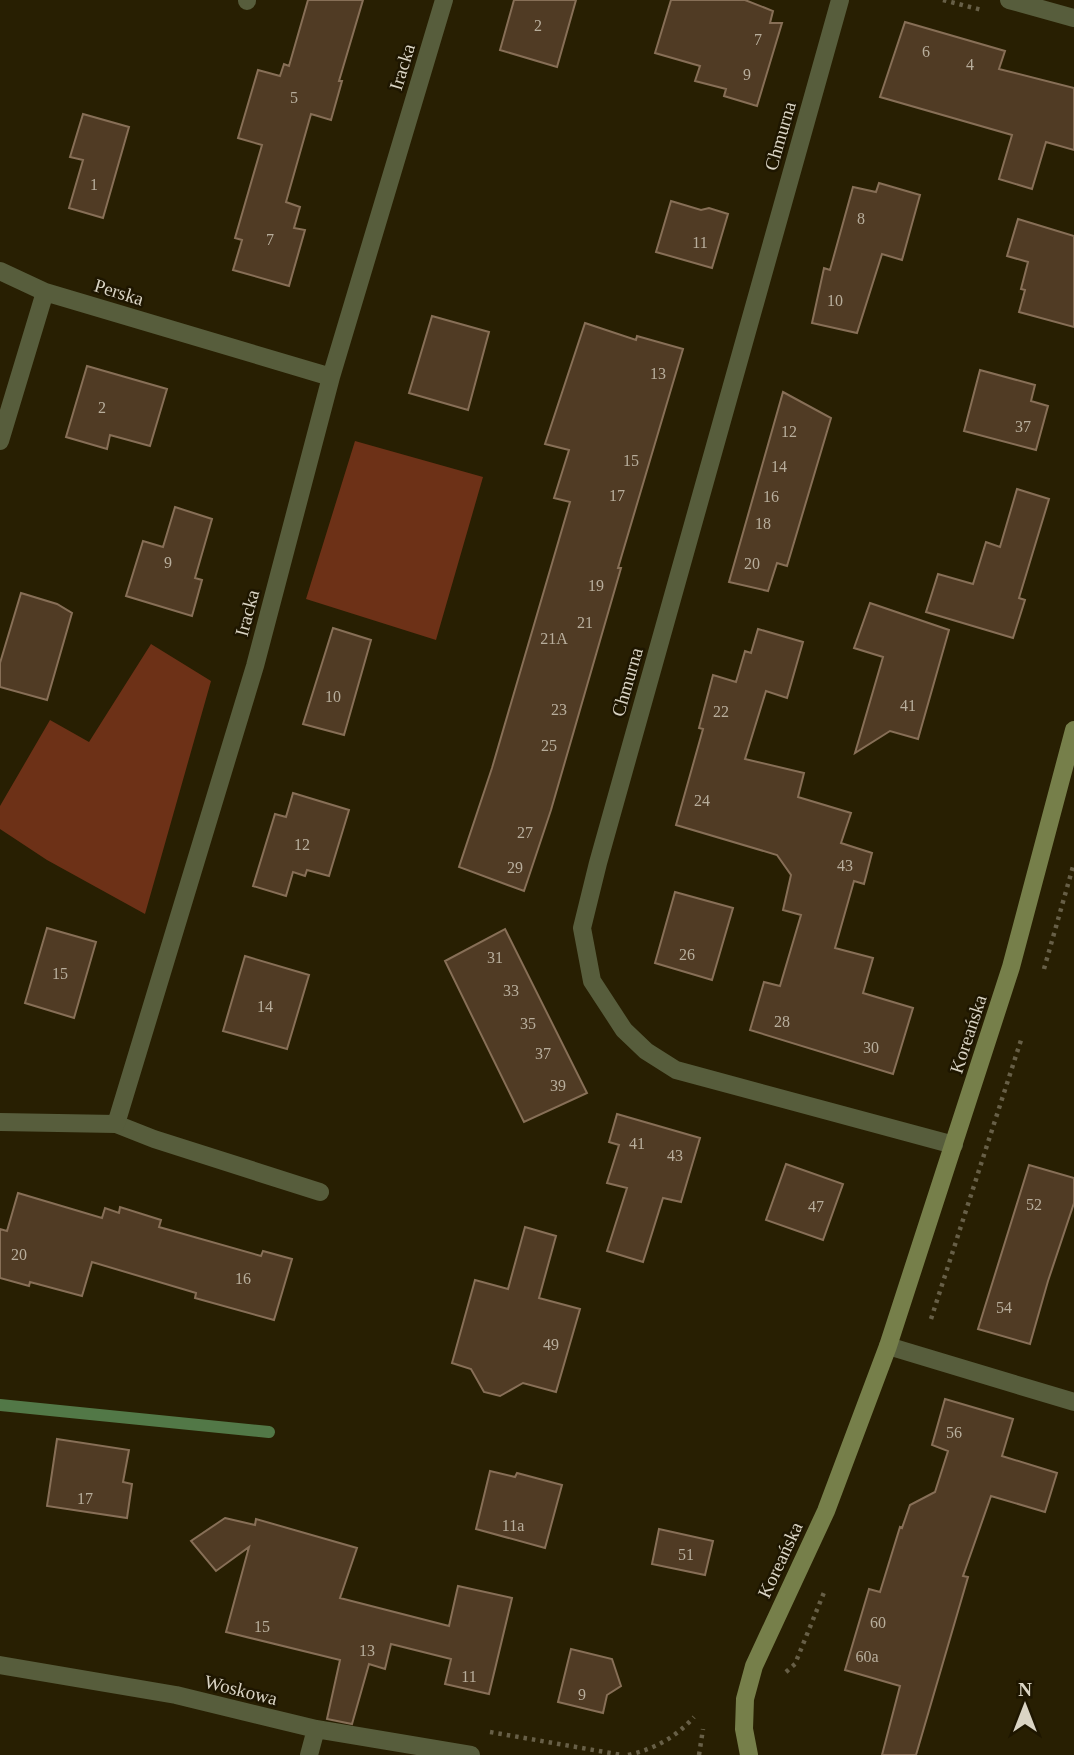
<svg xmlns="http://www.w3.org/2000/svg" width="1074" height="1755" font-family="'Times New Roman',serif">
<rect width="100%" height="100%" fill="#281f02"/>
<path fill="#6d3117" d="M355,441L483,477L436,640L306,599Z
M151,644L211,681L145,914L47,860L0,829V806L50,720L89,742Z"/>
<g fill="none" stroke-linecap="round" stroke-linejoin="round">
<path stroke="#527847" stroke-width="12" d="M0,1405L269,1432"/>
</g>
<path fill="#503b24" stroke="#876f57" stroke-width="2" d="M308,0H363L339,81H342L331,120L311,114L286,202L300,207L294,228L305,230L289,286L233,270L242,240L235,238L262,145L238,138L258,70L280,76L284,64L289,66Z
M514,0H576L557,67L500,50Z
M671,0H745L773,11L770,23H782L757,106L724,96L726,89L695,81L700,66L655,53Z
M905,22L1005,51L999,69L1074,88V150L1046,142L1032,189L999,179L1012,135L880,97Z
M83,114L129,127L103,218L69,208L83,160L70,157Z
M879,183L920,195L902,260L882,254L857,333L812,323L824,268L830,270L853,187L876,192Z
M671,201L701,210L709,208L728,214L712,268L656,252Z
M1018,219L1074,236V327L1019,312L1025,290L1021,289L1028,262L1007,256Z
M432,316L489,332L468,410L409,393Z
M585,323L636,340L637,336L683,349L618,568H621L551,810L524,891L459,867L492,768L570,502L554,498L569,450L545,444Z
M87,366L167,389L150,446L110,435L107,449L66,437Z
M980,370L1035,385L1031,401L1048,406L1036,450L964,431Z
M783,392L831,418L787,566L777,563L768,591L729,582Z
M1017,489L1049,499L1019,598L1025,600L1013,638L926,612L938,574L973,584L986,542L1000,547Z
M175,507L212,519L195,578L202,580L192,616L126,596L143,541L163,547Z
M21,593L57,604L72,613L47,700L0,687V663Z
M870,603L949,630L918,739L890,731L855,753L883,657L854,648Z
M333,628L371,640L344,735L303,724Z
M758,629L803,642L787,698L766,691L745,759L804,773L798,797L851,813L841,843L872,853L864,884L854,881L835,948L873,958L863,993L913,1008L893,1074L750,1030L764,982L780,986L801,915L783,910L791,875L777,855L676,825L703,729L699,728L713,675L736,682L745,651L751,653Z
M293,793L349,810L329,876L307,870L305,876L293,872L286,896L253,886L275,814L286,817Z
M675,892L733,908L712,980L655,963Z
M47,928L96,942L74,1018L25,1003Z
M505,929L587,1093L524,1122L445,961Z
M245,956L309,975L287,1049L223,1031Z
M617,1114L700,1138L681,1202L663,1198L643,1262L607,1251L627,1188L607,1183L619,1145L609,1142Z
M786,1164L843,1184L823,1240L766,1220Z
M1029,1165L1074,1178V1203L1048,1281L1030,1344L978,1329Z
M18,1193L102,1218L105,1208L119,1213L120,1207L161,1220L159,1227L261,1256L263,1251L292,1259L274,1320L195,1298L196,1293L92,1262L82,1296L30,1282L29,1286L0,1278V1229L7,1231Z
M525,1227L556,1236L539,1298L580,1309L556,1392L523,1383L500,1396L484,1392L471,1369L452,1363L475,1280L508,1289Z
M945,1399L1013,1419L1002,1456L1057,1473L1045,1512L991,1496L963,1576L968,1577L916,1755H882L900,1686L845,1670L869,1589L880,1592L900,1527L902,1528L910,1505L935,1492L948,1451L932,1445Z
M57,1439L129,1450L123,1482L132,1484L127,1518L47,1506Z
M490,1471L515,1477L517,1473L562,1485L545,1548L476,1529Z
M225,1518L255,1525L256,1519L357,1548L340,1598L449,1626L458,1586L512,1598L489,1694L445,1684L451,1659L391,1644L385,1669L369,1664L352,1724L327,1719L340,1660L226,1632L249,1547L216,1571L191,1541Z
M659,1529L713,1541L705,1575L652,1564Z
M571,1649L612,1659L621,1686L607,1695L603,1713L558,1702Z"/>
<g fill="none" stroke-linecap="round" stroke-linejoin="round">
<path stroke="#675f47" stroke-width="4.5" stroke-dasharray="3.5 5" stroke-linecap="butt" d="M943,0L982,10
M1044,969L1074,863
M931,1319L1022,1037
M786,1672L795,1664L825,1590
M490,1732L622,1755
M628,1755C655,1749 676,1737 694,1717
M699,1755L703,1729"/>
<path stroke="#575d3c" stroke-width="18" d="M247,1V0
M116,1124L154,1139L320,1192"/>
<path stroke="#575d3c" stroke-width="18" d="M840,0L598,863L582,928L592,981L624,1030L646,1051L676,1070L954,1145
M1009,0L1074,18
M0,271L45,292
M0,441L45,292L331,377
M0,1122L116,1124L255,666L331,377L444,0
M888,1346L1074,1402
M0,1665L176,1695L316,1729L471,1755
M309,1755L316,1729"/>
<path stroke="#767f4a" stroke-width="18" d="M749,1755L744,1729L745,1699L754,1666L826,1511L888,1346L1011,967L1074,730"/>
</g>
<g text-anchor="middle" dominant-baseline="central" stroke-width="5" stroke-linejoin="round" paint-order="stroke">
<g font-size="16" fill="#b8ae9c">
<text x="538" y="25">2</text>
<text x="758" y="39">7</text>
<text x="926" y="51">6</text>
<text x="970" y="64">4</text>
<text x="747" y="74">9</text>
<text x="294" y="97">5</text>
<text x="94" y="184">1</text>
<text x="861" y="218">8</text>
<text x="270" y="239">7</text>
<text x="700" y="242">11</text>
<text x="835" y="300">10</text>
<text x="658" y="373">13</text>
<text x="102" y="407">2</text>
<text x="1023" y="426">37</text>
<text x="789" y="431">12</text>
<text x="631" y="460">15</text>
<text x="779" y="466">14</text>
<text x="617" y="495">17</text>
<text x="771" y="496">16</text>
<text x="763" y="523">18</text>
<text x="168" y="562">9</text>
<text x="752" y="563">20</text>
<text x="596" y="585">19</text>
<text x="585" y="622">21</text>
<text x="554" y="638">21A</text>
<text x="333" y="696">10</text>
<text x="908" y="705">41</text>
<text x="559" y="709">23</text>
<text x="721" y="711">22</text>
<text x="549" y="745">25</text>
<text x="702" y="800">24</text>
<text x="525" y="832">27</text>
<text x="302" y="844">12</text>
<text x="845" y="865">43</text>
<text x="515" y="867">29</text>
<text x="687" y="954">26</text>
<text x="495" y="957">31</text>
<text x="60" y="973">15</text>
<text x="511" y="990">33</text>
<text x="265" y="1006">14</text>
<text x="782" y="1021">28</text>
<text x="528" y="1023">35</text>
<text x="871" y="1047">30</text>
<text x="543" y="1053">37</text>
<text x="558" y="1085">39</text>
<text x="637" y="1143">41</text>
<text x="675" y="1155">43</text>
<text x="1034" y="1204">52</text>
<text x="816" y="1206">47</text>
<text x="19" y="1254">20</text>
<text x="243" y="1278">16</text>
<text x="1004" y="1307">54</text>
<text x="551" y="1344">49</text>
<text x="954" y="1432">56</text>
<text x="85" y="1498">17</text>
<text x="513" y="1525">11a</text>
<text x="686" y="1554">51</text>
<text x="878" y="1622">60</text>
<text x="262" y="1626">15</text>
<text x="367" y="1650">13</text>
<text x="867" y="1656">60a</text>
<text x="469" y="1676">11</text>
<text x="582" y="1694">9</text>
</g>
<g font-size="19" fill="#dad4c4" stroke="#1e1600">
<text transform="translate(402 67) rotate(-73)">Iracka</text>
<text transform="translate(780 136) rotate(-74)">Chmurna</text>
<text transform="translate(119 292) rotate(17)">Perska</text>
<text transform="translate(247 613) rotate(-75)">Iracka</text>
<text transform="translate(627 682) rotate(-74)">Chmurna</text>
<text transform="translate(968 1034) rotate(-72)">Koreańska</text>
<text transform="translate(780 1560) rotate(-65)">Koreańska</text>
<text transform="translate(241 1690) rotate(14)">Woskowa</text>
</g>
</g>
<g transform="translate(1025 1706)" stroke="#1e1600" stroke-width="5" paint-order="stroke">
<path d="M0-5L12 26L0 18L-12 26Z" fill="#dad4c4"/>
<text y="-10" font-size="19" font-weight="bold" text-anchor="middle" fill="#dad4c4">N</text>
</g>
</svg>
